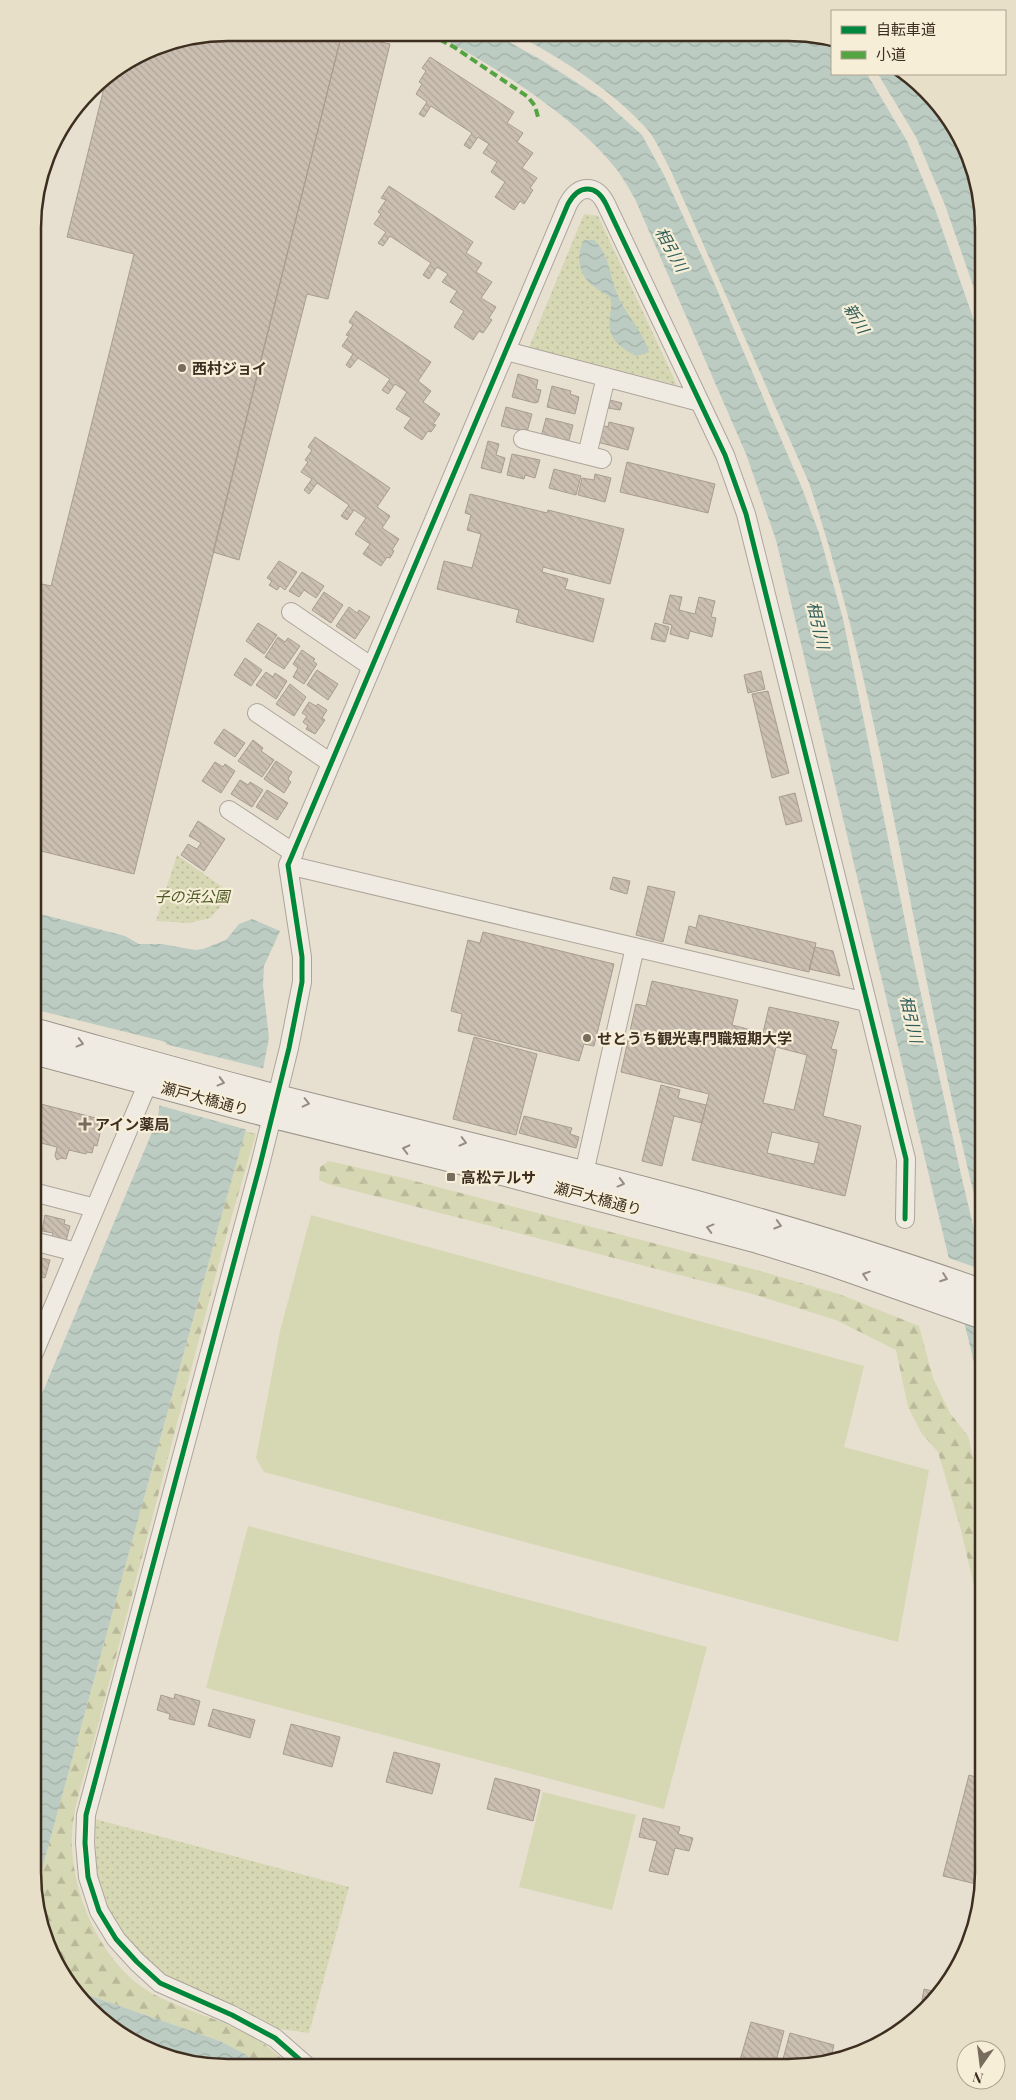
<svg xmlns="http://www.w3.org/2000/svg" width="1016" height="2100" font-family="'Playfair Display','Noto Sans JP',serif">
<defs>
<pattern id="forest-firs" width="22" height="20" patternUnits="userSpaceOnUse" patternTransform="scale(1.25)"><rect width="22" height="20" fill="#d6d7b3"/><path d="M5 1l3.5 6h-7zM16 11l3.5 6h-7z" fill="#b9b99a"/></pattern>
<pattern id="park-dots" width="8" height="8" patternUnits="userSpaceOnUse" patternTransform="scale(1.25)"><rect width="8" height="8" fill="#d6d7b3"/><path d="M2 2h.1M6 6h.1" fill="none" stroke="#b9b99a" stroke-width="1.8" stroke-linecap="round"/></pattern>
<pattern id="water-waves" width="16" height="10" patternUnits="userSpaceOnUse" patternTransform="scale(1.25)"><rect width="16" height="10" fill="#bcccc2"/><path d="M0 5q4-4 8 0t8 0" fill="none" stroke="#a2b0a6"/></pattern>
<pattern id="building-back-hatch" width="6" height="6" patternUnits="userSpaceOnUse" patternTransform="scale(1.25)"><rect width="6" height="6" fill="#cbbfb2"/><path d="M-1 5l2 2M0 0l6 6M5-1l2 2" fill="none" stroke="#afa499"/></pattern>
</defs>
<rect width="100%" height="100%" fill="#e7e0d1"/>
<path fill="url(#forest-firs)" d="M245,1131L256,1134L228,1229L90,1755C82,1783 71,1814 72,1844C73,1899 104,1968 155,1995C189,2013 231,2021 263,2043C271,2049 279,2056 286,2063L285,2066H261L245,2054L220,2041L74,1990L66,1981L43,1935L36,1891Z
M329,1161L403,1178L753,1269L839,1294L919,1326L933,1378L950,1413L968,1436L983,1498V1625L961,1530L938,1452L922,1434L908,1407L896,1350L836,1320L749,1293L328,1184L319,1180L320,1167Z"/>
<path fill="url(#park-dots)" d="M584,214L598,216L677,385L529,347Z
M177,855L232,894L210,918L189,923L156,921Z
M95,1819L349,1887L309,2033L279,2029L237,2006L197,1992L165,1976L143,1956L122,1931L107,1907L96,1874Z"/>
<path fill="#d6d7b3" d="M311,1215L864,1366L844,1447L929,1470L898,1642L264,1472L256,1458L280,1331Z
M248,1526L707,1647L664,1809L206,1688Z
M543,1792L636,1815L612,1910L519,1887Z"/>
<path fill="url(#water-waves)" d="M435,34H495L543,61L602,99L642,135L664,175L712,278L802,488L819,533L843,619L909,940L962,1179L983,1267V1400L776,540L746,454L635,199C629,189 624,179 617,170C574,115 495,67 435,34Z
M516,34L826,36L832,38V74H867L907,141L935,209L983,346V1231C953,1112 928,990 904,869C878,739 851,609 809,483L670,169C663,156 656,140 647,129C611,89 563,60 516,34Z
M878,74C886,74 898,72 906,74C919,77 949,115 955,128L977,190L983,228V314L945,205L916,137Z
M584,240H594C609,253 610,277 617,294C626,315 642,330 649,352L636,356C619,347 606,337 610,316C611,309 612,304 610,297C604,293 598,290 592,285C579,275 575,255 584,240Z
M33,912L125,936L139,944H162L195,950L203,949L226,940L239,924L252,919L280,931L264,966L263,985L269,1038L263,1069L219,1225L36,1891L33,1872V1415L158,1118L166,1042L33,1009Z
M74,1990L220,2041L245,2054L261,2066H202L142,2047L99,2019Z"/>
<path fill="#e7e0d1" d="M165,1044L265,1069L248,1130L158,1105Z
M946,1257L983,1270V1302L954,1292Z"/>
<path fill="url(#building-back-hatch)" stroke="#a89c90" fill-rule="evenodd" d="M228,32L342,33L134,874L33,849V582L51,586L134,254L67,237L107,76L153,47Z
M342,33H369L367,39L390,44L328,299L307,294L239,560L213,552Z
M430,57L514,112L507,123L523,133L517,142L533,153L522,168L537,178L530,188L533,190L524,204L520,201L514,210L495,197L505,182L491,172L497,162L483,153L489,144L478,137L470,149L464,145L472,133L431,106L424,117L419,114L427,102L416,94L422,84L419,82L426,71L422,68Z
M389,186L473,242L466,253L482,263L476,272L492,282L481,298L496,307L489,318L492,320L483,333L479,331L473,340L454,327L464,311L450,302L457,291L442,282L448,274L437,267L429,279L423,275L431,263L390,236L383,246L378,243L386,232L374,224L381,214L378,212L386,200L381,198Z
M356,311L431,362L418,381L431,391L423,402L440,414L433,424L436,425L431,432L428,431L422,440L404,428L411,418L396,409L407,392L395,384L388,394L382,390L390,379L358,358L350,368L346,365L353,354L342,346L349,336L346,335L353,325L349,322Z
M518,374L538,380L536,389L541,390L538,402L535,403L512,397Z
M552,386L571,391L570,394L579,397L575,414L547,407Z
M610,400L622,403L620,410L608,408Z
M506,407L532,414L527,432L501,426Z
M546,418L573,425L568,444L541,437Z
M609,422L634,428L628,450L597,442L602,425L608,427Z
M315,437L390,488L377,507L390,516L382,528L399,539L392,550L394,551L390,558L387,557L381,566L363,554L370,544L355,534L366,518L354,510L347,520L341,516L349,505L317,483L309,494L304,490L312,479L301,472L308,462L305,460L312,450L308,447Z
M488,441L499,444L496,455L505,458L501,473L481,468Z
M512,454L540,460L535,478L525,475L524,479L507,475Z
M627,462L715,484L708,513L620,492Z
M554,469L581,476L576,495L549,488Z
M595,474L611,478L605,502L578,495L582,478L594,480Z
M470,494L547,513L548,510L624,529L610,584L543,567L542,572L568,579L565,589L604,599L593,642L516,622L519,610L437,589L444,561L472,568L481,534L467,530L471,515L465,513Z
M279,561L297,572L285,590L280,586L277,590L269,585L272,581L267,578Z
M302,572L324,586L316,598L304,590L299,597L289,591Z
M324,592L343,605L331,623L312,610Z
M670,595L682,597L679,610L695,614L699,597L715,601L711,617L716,618L712,637L690,631L688,639L670,634L672,625L663,623Z
M349,607L357,613L359,610L370,617L355,639L336,626Z
M258,623L277,635L264,654L246,641Z
M655,623L669,627L665,642L651,639Z
M278,637L285,642L288,638L300,646L284,669L265,657Z
M302,650L315,659L313,661L317,664L304,684L293,677L298,668L293,664Z
M245,658L262,670L251,686L234,675Z
M317,670L338,684L328,700L307,685Z
M761,671L765,689L748,693L744,675Z
M266,672L273,677L275,673L287,681L276,699L256,685Z
M290,684L306,697L294,716L276,704Z
M768,691L789,773L772,778L752,694Z
M309,702L316,706L318,704L327,710L322,718L325,720L315,734L306,729L308,726L303,722L307,716L302,713Z
M224,729L245,743L235,757L214,743Z
M253,740L263,748L261,751L274,760L262,777L238,761Z
M276,761L292,772L288,779L291,782L284,793L264,779Z
M215,762L223,767L225,764L235,771L221,793L202,781Z
M240,780L248,785L250,782L263,790L252,807L231,794Z
M267,790L288,803L277,820L256,807Z
M795,793L802,821L786,825L779,797Z
M198,821L225,839L204,871L181,855L188,844L197,849L201,843L189,836Z
M613,877L630,881L627,894L610,889Z
M648,886L675,892L663,942L636,935Z
M699,915L816,943L809,972L685,943L689,926L696,928Z
M483,932L614,964L594,1046L584,1044L579,1061L458,1031L462,1014L451,1011L468,940L480,943Z
M815,947L833,951L840,976L809,969Z
M652,981L738,1000L732,1025L763,1033L769,1007L839,1022L831,1049L837,1050L823,1116L861,1126L845,1196L692,1160L709,1094L621,1072L636,1004L646,1006ZM776,1047L807,1055L794,1110L763,1103ZM772,1132L819,1143L814,1164L767,1153Z
M474,1037L537,1054L516,1135L453,1119Z
M661,1085L680,1090L678,1098L706,1105L702,1123L674,1116L662,1166L642,1161Z
M33,1102L100,1119L99,1128L101,1129L97,1146L94,1145L92,1153L87,1152L86,1154L69,1150L66,1159L61,1158L57,1160L55,1156L57,1147L33,1141Z
M524,1116L572,1128L570,1134L579,1137L576,1148L519,1133Z
M33,1213L42,1215L38,1231L33,1229Z
M45,1215L65,1220L64,1224L70,1226L66,1241L52,1238L53,1233L42,1231Z
M33,1256L50,1260L45,1278L33,1275Z
M33,1283L42,1286L37,1305L33,1304Z
M175,1694L200,1701L194,1725L169,1719L170,1714L157,1710L161,1695L174,1699Z
M213,1709L255,1720L250,1738L208,1726Z
M291,1724L340,1737L332,1767L283,1754Z
M394,1752L440,1764L432,1794L386,1782Z
M969,1775L983,1779V1857L976,1884L943,1876Z
M495,1778L540,1790L533,1821L487,1809Z
M643,1818L680,1827L678,1834L693,1838L689,1851L675,1848L668,1875L649,1871L657,1841L639,1837Z
M924,1989L941,1993L931,2002L922,2000Z
M751,2022L784,2031L776,2061L782,2063L790,2033L834,2045L830,2061L788,2068L738,2067Z"/>
<g fill="none" stroke-linecap="round" stroke-linejoin="round">
<g stroke="#ada599" stroke-width="20">
<path id="street" d="M506,351L700,402
M523,439L602,459
M587,455L606,377
M291,612L372,667
M257,713L331,763
M229,810L294,853
M288,865L866,1002
M584,1173L635,947
M33,1192L95,1208
M33,1241L76,1252
M33,1355L153,1071
M307,2066L275,2038L232,2015L160,1983L137,1962L116,1939L99,1911L88,1877L85,1843L86,1815L260,1165L289,1048L302,982V957L288,865L568,204C579,184 596,184 606,204L725,455L746,514L906,1159L905,1219"/>
</g>
<g stroke="#9c958a" stroke-width="26">
<path id="secondary" d="M33,1030C109,1051 185,1073 262,1093C504,1154 748,1208 983,1292
M33,1052L253,1111L453,1160L758,1241L829,1263L983,1317"/>
</g>
<use href="#street" stroke="#efebe3" stroke-width="18"/>
<use href="#secondary" stroke="#efebe3" stroke-width="24"/>
<path stroke="#54a441" stroke-width="4" stroke-dasharray="8 4" stroke-linecap="butt" d="M429,34L454,47L528,97L535,106L538,117"/>
<g stroke="#f7eed8" stroke-width="8">
<path id="cycleway" d="M307,2066L275,2038L232,2015L160,1983L137,1962L116,1939L99,1911L88,1877L85,1843L86,1815L260,1165L289,1048L302,982V957L288,865L568,204C579,184 596,184 606,204L725,455L746,514L906,1159L905,1219"/>
</g>
<use href="#cycleway" stroke="#00873e" stroke-width="5"/>
</g>
<defs><path id="oneway-chevron" d="M-2-3.5L2.5 0L-2 3.5" fill="none" stroke-width="1.6" stroke-linecap="round" stroke-linejoin="round" transform="scale(1.25)"/></defs>
<g stroke="#968c82">
<use href="#oneway-chevron" transform="translate(80 1043) rotate(15)"/>
<use href="#oneway-chevron" transform="translate(221 1082) rotate(15)"/>
<use href="#oneway-chevron" transform="translate(306 1103) rotate(13)"/>
<use href="#oneway-chevron" transform="translate(463 1142) rotate(14)"/>
<use href="#oneway-chevron" transform="translate(406 1149) rotate(-166)"/>
<use href="#oneway-chevron" transform="translate(621 1183) rotate(15)"/>
<use href="#oneway-chevron" transform="translate(778 1225) rotate(16)"/>
<use href="#oneway-chevron" transform="translate(710 1228) rotate(-165)"/>
<use href="#oneway-chevron" transform="translate(866 1275) rotate(-161)"/>
<use href="#oneway-chevron" transform="translate(944 1278) rotate(20)"/>
</g>
<g fill="#786c5e" stroke="#f7eed8" stroke-width="2">
<circle cx="182" cy="368" r="5"/>
<circle cx="587" cy="1038" r="5"/>
<path d="M82.5 1116.5h5v5h5v5h-5v5h-5v-5h-5v-5h5z"/>
<rect x="446" y="1172" width="10" height="10" rx="2.5"/>
</g>
<g text-anchor="middle" dominant-baseline="central" stroke-width="4.5" stroke-linejoin="round" paint-order="stroke">
<g font-size="15" font-weight="bold" fill="#3d2e20" stroke="#f7eed8" text-anchor="start">
<text x="192" y="368">西村ジョイ</text>
<text x="597" y="1038">せとうち観光専門職短期大学</text>
<text x="95" y="1124">アイン薬局</text>
<text x="461" y="1177">高松テルサ</text>
</g>
<g font-size="15" font-style="italic" fill="#4d5a26" stroke="#f7eed8">
<text x="192" y="896">子の浜公園</text>
</g>
<g font-size="15" fill="#3d2e20" stroke="#f7eed8">
<text transform="translate(205 1098) rotate(15)">瀬戸大橋通り</text>
<text transform="translate(598 1198) rotate(15)">瀬戸大橋通り</text>
</g>
<g font-size="16" font-style="italic" fill="#2f5d5a" stroke="#f7eed8">
<text transform="translate(672 249) rotate(61)">相引川</text>
<text transform="translate(857 318) rotate(59)">新川</text>
<text transform="translate(819 625) rotate(77)">相引川</text>
<text transform="translate(912 1019) rotate(77)">相引川</text>
</g>
</g>
<path d="M0 0H1016V2100H0ZM228 41H788A187 187 0 0 1 975 228V1872A187 187 0 0 1 788 2059H228A187 187 0 0 1 41 1872V228A187 187 0 0 1 228 41Z" fill="#e8dfc9" fill-rule="evenodd"/>
<path fill="none" stroke="#3d2e20" stroke-width="2.5" d="M228 41H788A187 187 0 0 1 975 228V1872A187 187 0 0 1 788 2059H228A187 187 0 0 1 41 1872V228A187 187 0 0 1 228 41Z"/>
<rect x="831" y="10" width="175" height="65" fill="#f7eed8" stroke="#ada18e"/>
<rect x="841" y="26" width="25" height="8" fill="#00873e" stroke="#ada18e"/>
<text x="876" y="35" font-size="15" fill="#3d2e20">自転車道</text>
<rect x="841" y="51" width="25" height="8" fill="#54a441" stroke="#ada18e"/>
<text x="876" y="60" font-size="15" fill="#3d2e20">小道</text>
<g transform="translate(981 2065) rotate(194)"><circle r="24" fill="#f7eed8" stroke="#ada18e"/>
<path d="M0-4L9 19L0 12L-9 19Z" fill="#786c5e"/>
<text y="-8" font-size="14" font-weight="bold" text-anchor="middle" fill="#3d2e20">N</text>
</g>
</svg>
